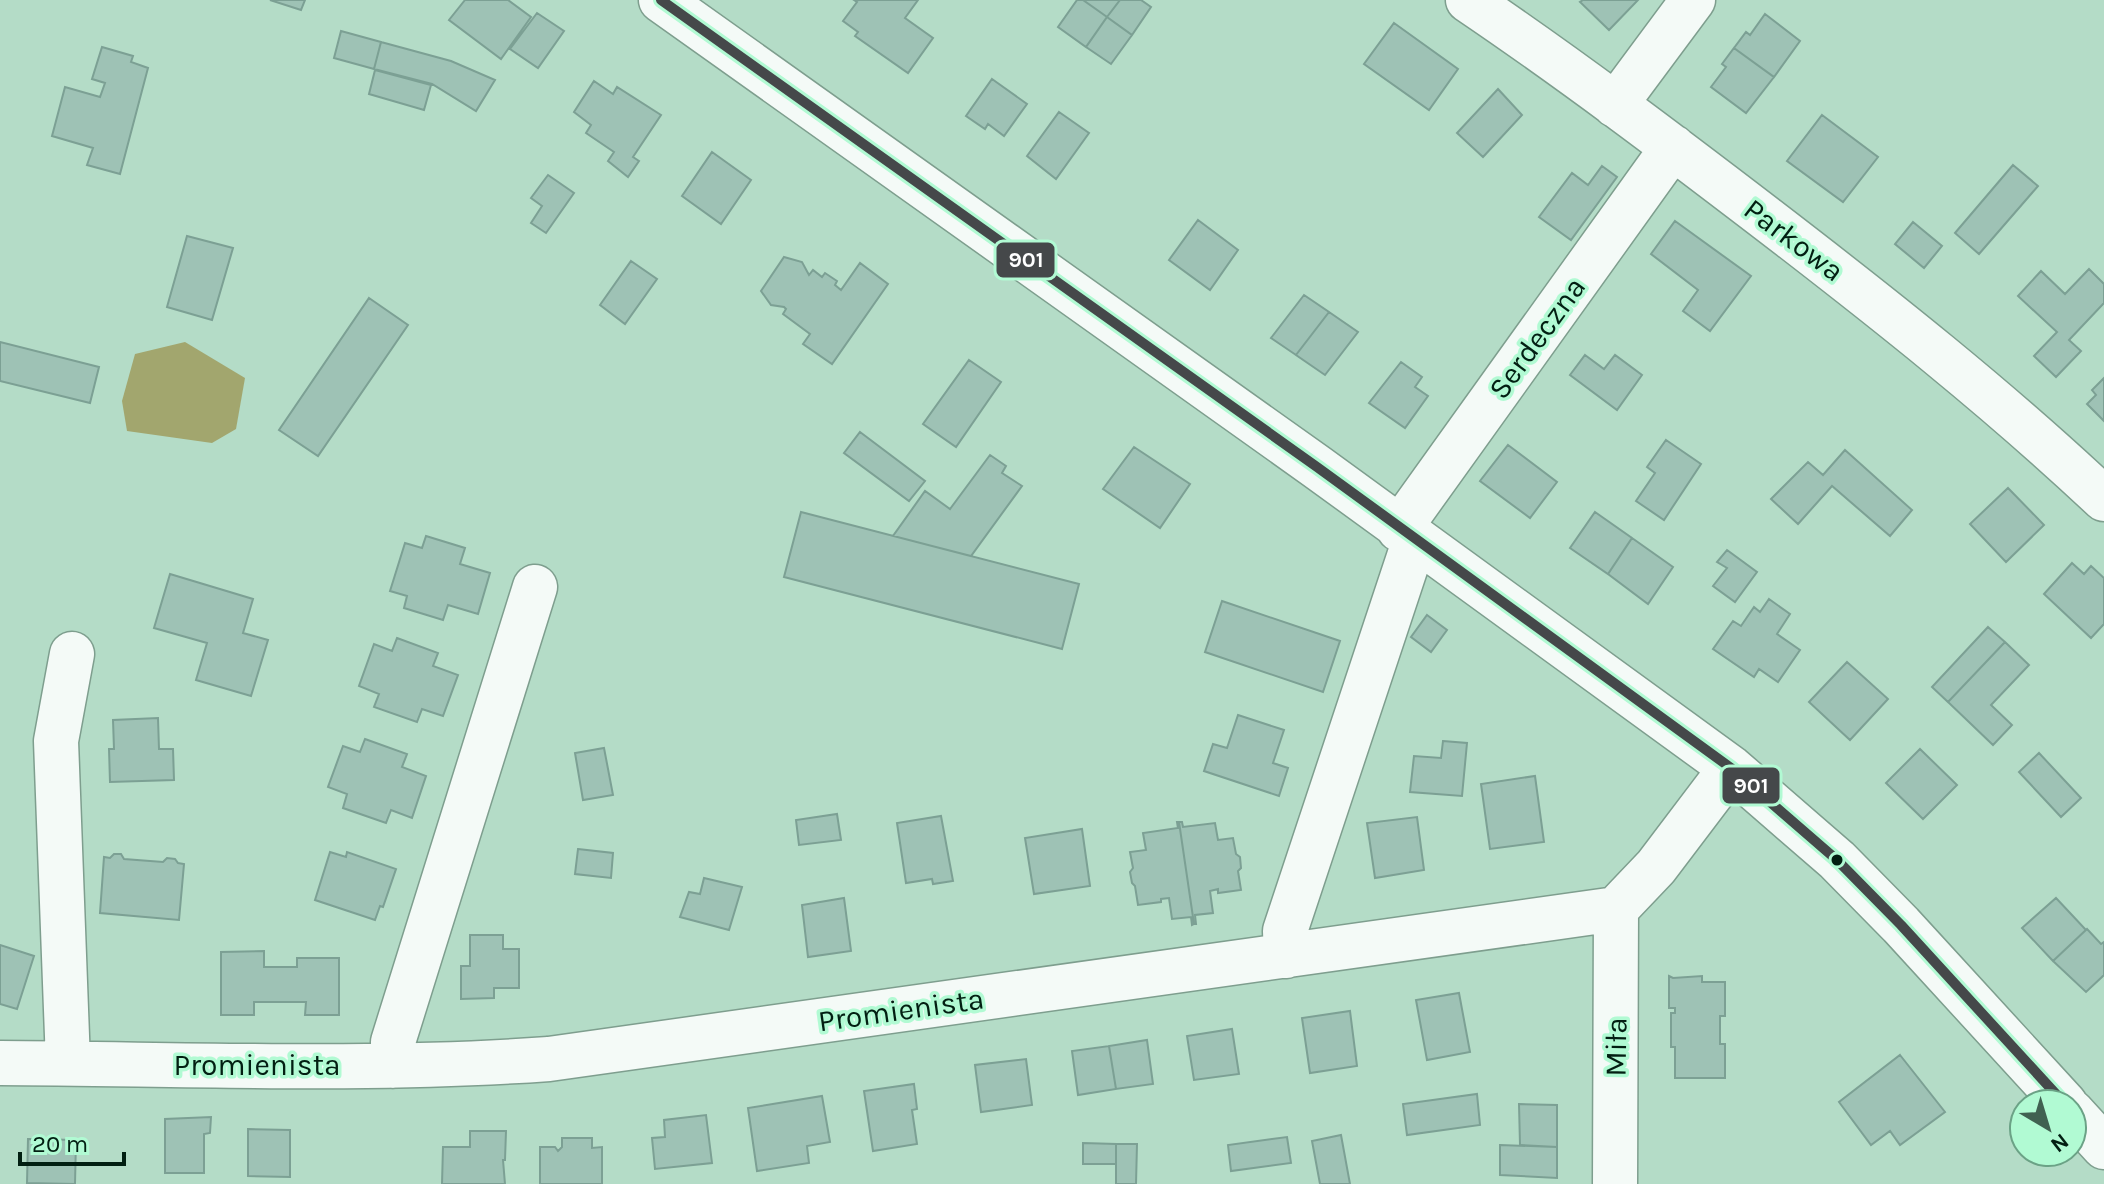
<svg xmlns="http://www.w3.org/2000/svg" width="2104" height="1184" font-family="Karla,sans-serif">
<rect width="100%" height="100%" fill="#b4dcc7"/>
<path fill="#a2a66e" d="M185,342L245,378L236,429L212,443L127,431L122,401L135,354Z"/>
<path fill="#9ec2b5" stroke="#7ca094" stroke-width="2" d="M270,0H305L301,10Z
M465,0H508L531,17L501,59L449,20Z
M854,0H918L905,18L933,38L908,73L855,36L858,32L843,21L857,2Z
M1077,0H1083L1107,17L1086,47L1058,27Z
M1083,0H1120L1107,17Z
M1120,0H1141L1151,7L1132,35L1107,17Z
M1583,0H1638L1609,30L1580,2Z
M537,13L564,31L538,68L510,49Z
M1765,14L1800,41L1774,77L1734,48L1746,32L1750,35Z
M1107,17L1132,35L1111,64L1086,47Z
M1394,23L1458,69L1429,110L1364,64Z
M341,31L381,42L374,69L334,58Z
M381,42L451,61L495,80L476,111L432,84L374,69Z
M102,47L133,56L131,62L148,68L120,174L87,165L93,148L52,136L65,87L100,97L105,83L92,79Z
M1734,48L1774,77L1746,113L1711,87L1726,67L1722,64Z
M375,70L431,85L424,110L369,94Z
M992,79L1027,104L1004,136L988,124L985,129L966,116Z
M594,81L613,94L617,87L661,115L633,157L639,161L628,177L608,161L614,152L586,133L591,125L574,112Z
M1498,89L1522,115L1483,157L1457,133Z
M1059,112L1089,133L1056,179L1027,156Z
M1822,115L1878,157L1843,202L1787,161Z
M712,152L751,180L721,224L682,196Z
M2013,165L2038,186L1979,254L1955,233Z
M1602,166L1617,177L1571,240L1539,217L1572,173L1588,185Z
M548,175L574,193L546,233L531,223L542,206L531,198Z
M1198,220L1238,250L1210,290L1169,260Z
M1675,221L1751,276L1710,331L1683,311L1698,290L1651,254Z
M1913,222L1942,246L1924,268L1895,244Z
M187,236L233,248L212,320L167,307Z
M784,257L802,262L809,275L813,270L822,277L825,273L837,281L835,285L841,290L860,263L888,284L832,364L803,344L810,334L783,314L786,309L784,307L771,305L761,291Z
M631,261L657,279L625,324L600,305Z
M2089,269L2104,284V303L2069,340L2081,351L2056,377L2034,356L2057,332L2018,296L2041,271L2065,294Z
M1304,295L1329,312L1296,355L1271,338Z
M369,298L408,325L318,456L279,430Z
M1329,312L1358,332L1325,375L1296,355Z
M0,342L99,367L90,403L0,381Z
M1585,355L1604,369L1615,355L1642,375L1617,410L1570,375Z
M969,360L1001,382L956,447L923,424Z
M1401,362L1422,377L1415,387L1428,396L1405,428L1369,403Z
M2104,378V421L2087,404L2096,395L2092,390Z
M860,432L925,481L909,501L844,453Z
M1666,440L1701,464L1664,520L1636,501L1655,473L1647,467Z
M1508,445L1557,482L1530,518L1480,481Z
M1134,447L1190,484L1160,528L1103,489Z
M1845,450L1912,510L1890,536L1832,486L1798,524L1771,499L1808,462L1823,475Z
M990,455L1006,466L1002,473L1022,486L971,556L893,536L925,491L950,509Z
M2008,488L2044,525L2006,562L1970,524Z
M801,512L1079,584L1062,649L784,577Z
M1595,512L1632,538L1608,574L1570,548Z
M426,536L465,548L460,564L490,573L478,614L448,605L443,620L404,608L407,596L390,591L405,543L422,548Z
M1632,538L1673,567L1648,604L1608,574Z
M1727,550L1757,572L1735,602L1713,586L1727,568L1717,562Z
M2072,563L2084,574L2091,566L2104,578V624L2091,638L2044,594Z
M170,574L253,599L243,633L268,640L251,696L196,680L207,643L154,628Z
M1769,599L1790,614L1777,634L1800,650L1778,682L1759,669L1754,677L1713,649L1733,621L1741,626L1754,607L1760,612Z
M1222,601L1340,641L1323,692L1205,652Z
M1427,615L1447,630L1431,652L1411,637Z
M1988,627L2005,642L1948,702L1932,687Z
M397,638L438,653L433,666L458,675L443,716L422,709L417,722L374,707L379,694L359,686L374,644L392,651Z
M2005,642L2029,665L1991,705L2012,725L1993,745L1948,702Z
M1847,662L1888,699L1850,740L1809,702Z
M1238,715L1284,730L1273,763L1288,768L1279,796L1204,771L1213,744L1227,748Z
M158,718L159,749H173L174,780L110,782L109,749H114L113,720Z
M365,739L407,754L402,767L426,776L412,818L391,810L386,823L343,808L347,794L328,787L343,746L360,752Z
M1443,741L1467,743L1462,796L1410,792L1414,756L1441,758Z
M604,748L613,795L583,800L575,753Z
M1920,749L1957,785L1923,819L1886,783Z
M2039,753L2081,798L2061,817L2019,772Z
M1535,776L1544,842L1490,849L1481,784Z
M837,814L841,840L799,845L796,820Z
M941,816L953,881L933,884L932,879L906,883L897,823Z
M1417,817L1424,870L1375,878L1367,823Z
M1177,822H1179L1194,924L1192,925L1191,917L1172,919L1169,898L1161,899V902L1138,905L1135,886L1132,883L1130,872L1133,868L1130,852L1146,850L1143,833L1178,828Z
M1179,822H1182L1183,827L1215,823L1218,840L1233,838L1236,854L1240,857L1241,868L1238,871L1241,890L1218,893V889L1210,891L1213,913L1195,915L1196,924H1194Z
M1082,829L1090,886L1034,894L1025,838Z
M578,849L613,853L611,878L575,874Z
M330,852L346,857L347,852L396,869L383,907L380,906L375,920L315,900Z
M114,854H121L124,859L163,862L167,858L175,859L178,863L184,864L179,920L100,913L104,857L110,858Z
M704,878L742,887L729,930L680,917L689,892L700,894Z
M844,898L851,951L808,957L802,905Z
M2056,898L2086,930L2053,961L2022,928Z
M2087,929L2101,944L2104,942V975L2086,992L2053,961Z
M470,935H503V949H519V988H494V998L461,999V966H470Z
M0,945L34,956L17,1009L0,1004Z
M264,951V967H297V958H339V1015H305L306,1002H254V1015H221V952Z
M1669,976L1673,978L1702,976V982H1725V1016H1720V1044H1725V1078H1675V1047H1671V1013H1675V1008H1669Z
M1459,993L1470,1052L1427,1060L1416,1000Z
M1350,1011L1357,1066L1310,1073L1302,1018Z
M1232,1029L1239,1074L1194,1080L1187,1036Z
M1147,1040L1153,1084L1116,1089L1109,1046Z
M1109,1046L1116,1089L1078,1095L1072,1051Z
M1900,1055L1945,1112L1900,1145L1890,1131L1871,1145L1839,1102Z
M1026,1059L1032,1105L981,1112L975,1065Z
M914,1084L917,1109L912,1110L917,1144L873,1151L864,1091Z
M1477,1094L1480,1125L1407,1135L1403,1104Z
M822,1096L830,1142L807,1146L809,1163L757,1171L748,1108Z
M1519,1104L1557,1105V1147L1520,1145Z
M706,1115L712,1163L655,1169L652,1138L665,1137L664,1120Z
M211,1117L210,1133L204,1134V1173H165V1119Z
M248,1129L290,1130V1177L248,1176Z
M470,1131H506L505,1160H503L505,1184H442L443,1147H470Z
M1341,1135L1350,1184H1320L1312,1141Z
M1287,1137L1291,1163L1231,1171L1228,1145Z
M562,1138H592V1148L602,1147V1184H540V1147H555L558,1151L562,1147Z
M28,1139L76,1140L75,1184L27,1183Z
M1083,1143L1116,1144V1164H1083Z
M1116,1144H1137L1136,1184H1116Z
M1500,1145L1557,1147V1178L1500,1175Z"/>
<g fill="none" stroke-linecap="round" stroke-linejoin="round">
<g stroke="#7e9e8e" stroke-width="47">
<path id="minor" d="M661,0L1317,467L1731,768L1837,860L1901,925L2065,1104
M1468,0C1570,69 1669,144 1767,219C1883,308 1998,399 2104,499
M1615,105L1693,0
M1399,529L1673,147
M1286,956L1285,931L1415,539
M0,1063C183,1064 367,1072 549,1059L1616,909L1656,867L1731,768
M68,1063L56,741L72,654
M393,1066V1042L535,587
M2072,1112L2104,1147
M1615,1184L1616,909"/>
</g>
<use href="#minor" stroke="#f4faf7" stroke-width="44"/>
<g stroke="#b1fad3" stroke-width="16">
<path id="bus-1" d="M661,0L1317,467L1731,768L1837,860L1901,925L2065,1104"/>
</g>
<use href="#bus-1" stroke="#45484a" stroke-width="10"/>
</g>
<circle fill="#021f12" stroke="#b1fad3" stroke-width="3" cx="1837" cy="860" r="7"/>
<g text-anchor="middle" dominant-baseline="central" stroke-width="7" stroke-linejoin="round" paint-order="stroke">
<g font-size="30" fill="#021f12" stroke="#b1fad3">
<text transform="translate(1794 240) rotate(37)">Parkowa</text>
<text transform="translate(1537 338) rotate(-54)">Serdeczna</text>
<text transform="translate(901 1010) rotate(-8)">Promienista</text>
<text transform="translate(1616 1047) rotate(-89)">Miła</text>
<text x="257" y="1065">Promienista</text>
</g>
</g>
<g stroke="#b1fad3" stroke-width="3">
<rect x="995" y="241" width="61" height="38" rx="8" fill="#45484a"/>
<rect x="1721" y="766" width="60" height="39" rx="8" fill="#45484a"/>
</g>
<g font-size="22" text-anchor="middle" font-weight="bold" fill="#fff">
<text x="1026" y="267">901</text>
<text x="1751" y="793">901</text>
</g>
<g transform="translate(2048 1128) rotate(142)"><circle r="38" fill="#b1fad3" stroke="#6ba286" stroke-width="2"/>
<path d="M0-6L14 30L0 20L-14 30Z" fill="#406151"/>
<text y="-12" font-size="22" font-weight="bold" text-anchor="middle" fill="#021f12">N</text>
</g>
<path d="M20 1152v12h104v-12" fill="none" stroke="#021f12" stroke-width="4"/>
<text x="32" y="1152" font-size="24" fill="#021f12" stroke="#b1fad3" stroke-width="6" paint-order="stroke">20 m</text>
</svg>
